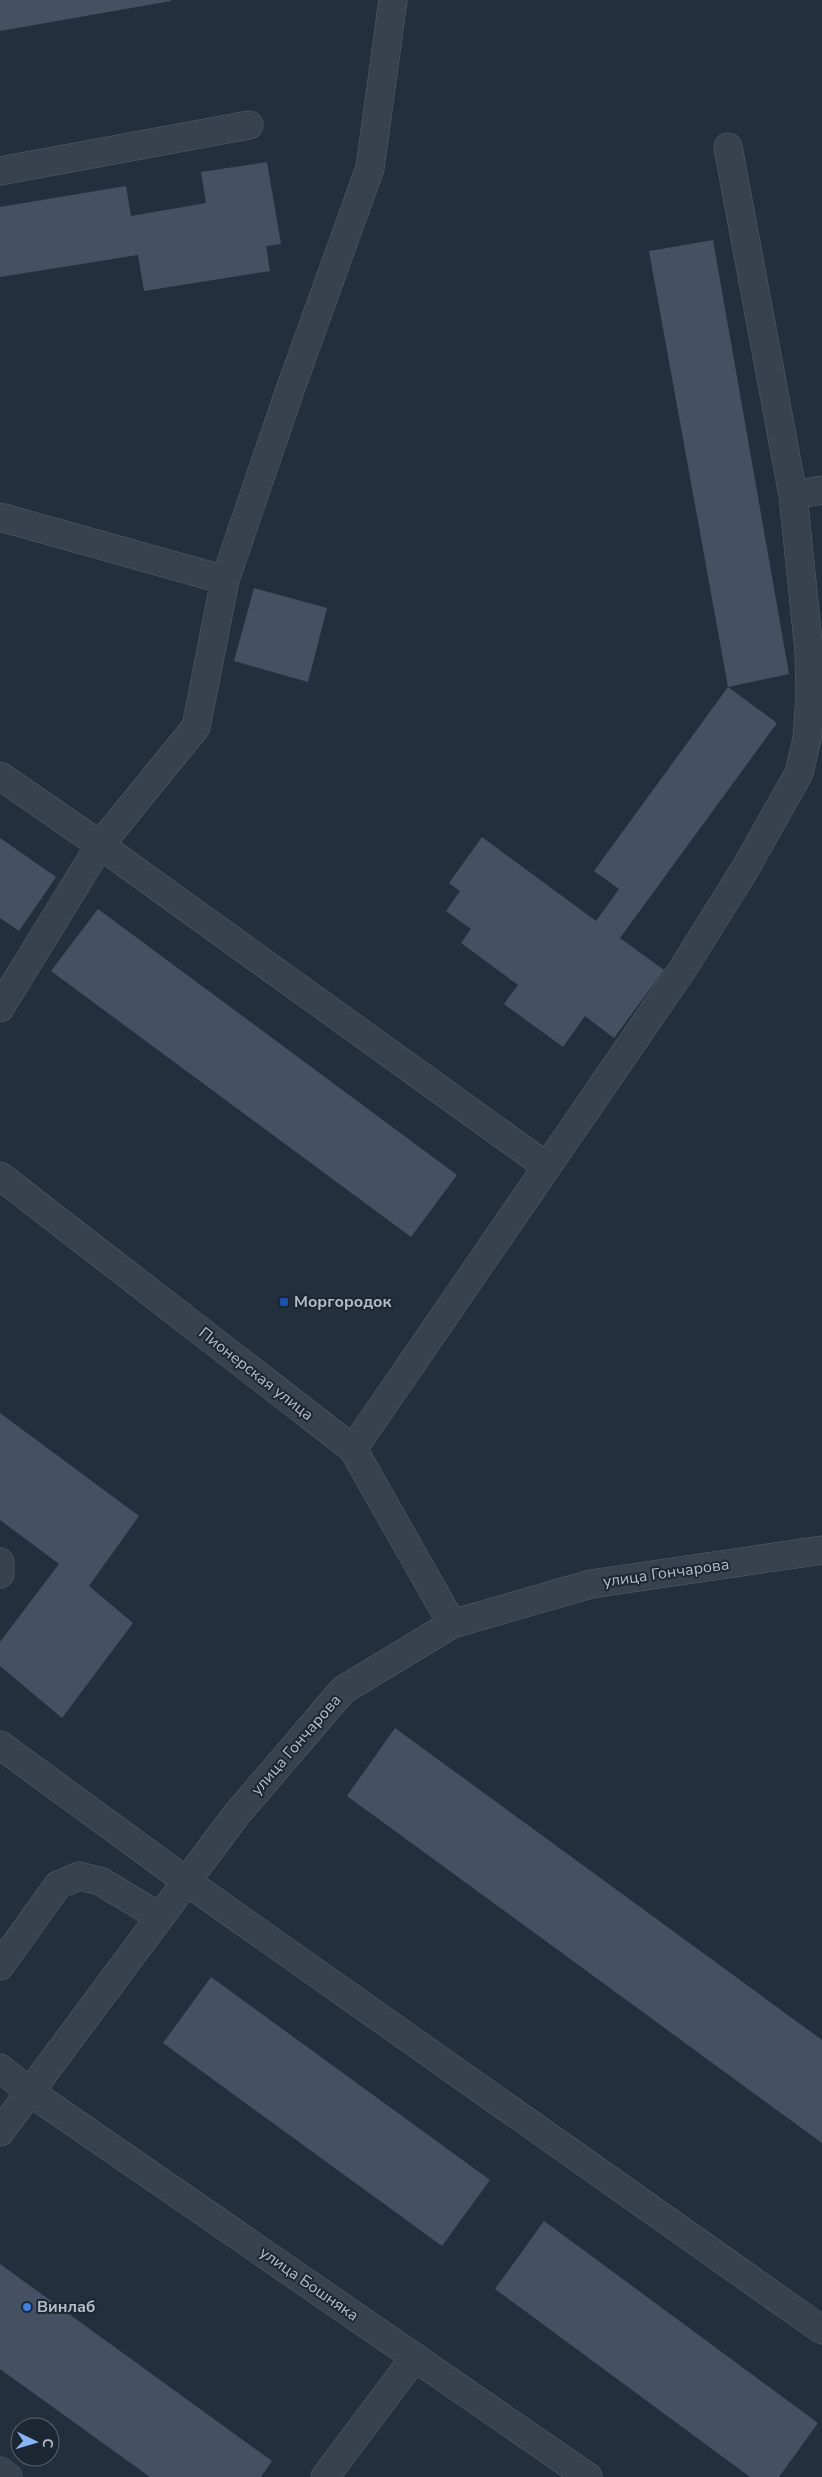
<svg xmlns="http://www.w3.org/2000/svg" width="822" height="2477" font-family="'Nunito Sans',sans-serif">
<rect width="100%" height="100%" fill="#242f3e"/>
<path fill="#455162" d="M0,0H171V1L0,31Z
M267,162L281,244L266,246L270,271L144,291L138,255L0,277V207L126,186L131,216L206,203L201,172Z
M713,240L789,674L728,687L649,251Z
M254,588L327,608L308,682L234,661Z
M728,687L777,723L620,938L664,970L614,1038L585,1016L563,1047L504,1004L518,985L461,943L471,929L446,911L460,891L449,883L482,837L596,921L619,889L594,871Z
M0,838L56,877L19,931L0,918Z
M98,909L457,1175L411,1237L51,971Z
M0,1413L139,1516L89,1586L133,1623L62,1718L0,1666V1642L59,1564L0,1520Z
M395,1728L822,2040V2143L347,1796Z
M211,1977L490,2180L442,2246L163,2043Z
M544,2221L818,2423L779,2477H750L495,2289Z
M0,2264L272,2461L261,2477H150L0,2369Z"/>
<g fill="none" stroke-linecap="round" stroke-linejoin="round">
<g stroke="#565f6c" stroke-width="29">
<path id="minor" d="M393,0L370,168L290,390L225,580L196,727L100,845L546,1166
M0,171L249,125
M793,495L822,490
M0,517L225,580
M0,776L100,845L0,1008
M0,1176L353,1449L452,1624
M353,1449L682,970L745,869L799,773L807,739L810,696L809,651L793,495L728,147
M0,1562V1574
M0,1745L186,1881L822,2330
M0,1966L58,1885L79,1876L100,1881L160,1917
M0,2068L30,2092L588,2477
M0,2132L236,1815L343,1690L452,1624L591,1584L822,1550
M0,2471L8,2477
M325,2477L415,2357"/>
</g>
<use href="#minor" stroke="#38414e" stroke-width="28"/>
</g>
<rect fill="#1a4fb4" stroke="#1d2633" stroke-width="2" x="279" y="1297" width="10" height="10" rx="2.5"/>
<circle fill="#3f7fe0" stroke="#1d2633" stroke-width="2" cx="27" cy="2307" r="5"/>
<g text-anchor="middle" dominant-baseline="central" stroke-width="4" stroke-linejoin="round" paint-order="stroke">
<g font-size="16" font-weight="bold" fill="#b4bcc9" stroke="#1d2633" text-anchor="start">
<text x="294" y="1302">Моргородок</text>
<text x="37" y="2307">Винлаб</text>
</g>
<g font-size="16" fill="#b4bcc9" stroke="#1d2633">
<text transform="translate(256 1374) rotate(38)">Пионерская улица</text>
<text transform="translate(666 1573) rotate(-8)">улица Гончарова</text>
<text transform="translate(296 1745) rotate(-49)">улица Гончарова</text>
<text transform="translate(309 2284) rotate(35)">улица Бошняка</text>
</g>
</g>
<g transform="translate(35 2442) rotate(95)"><circle r="24" fill="#1d2633" stroke="#59626f"/>
<path d="M0-4L9 19L0 12L-9 19Z" fill="#8ab4f8"/>
<text y="-8" font-size="14" font-weight="bold" text-anchor="middle" fill="#b4bcc9">С</text>
</g>
</svg>
